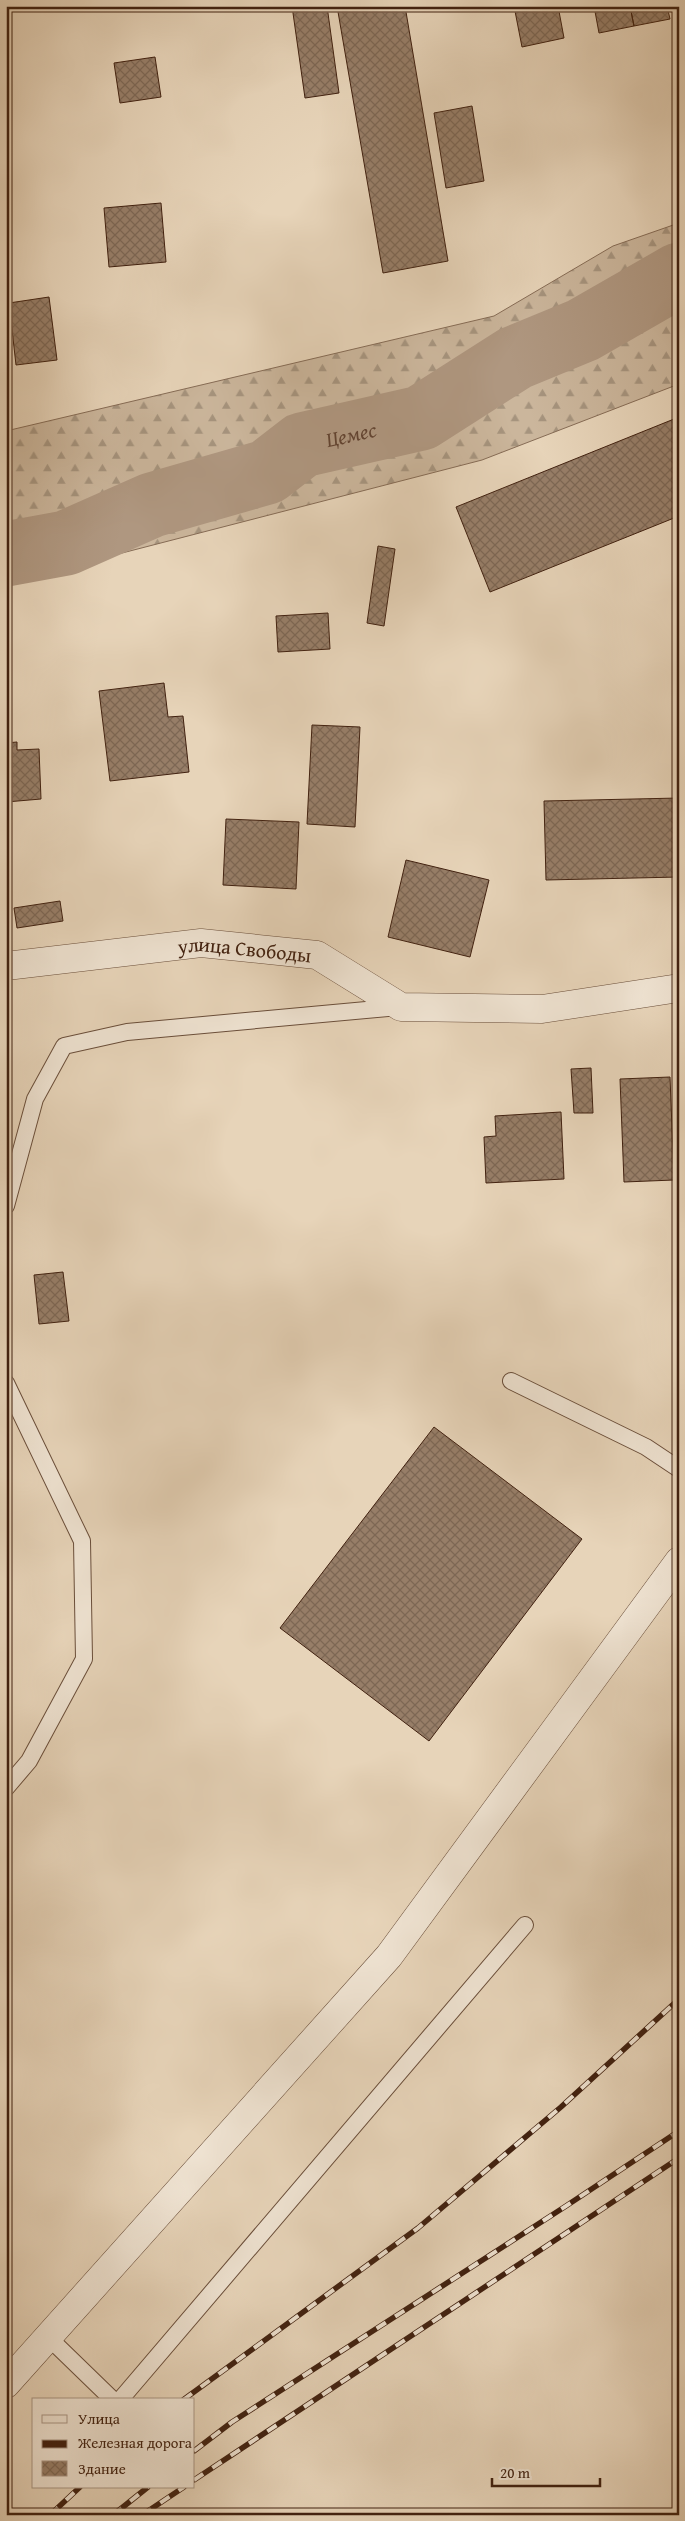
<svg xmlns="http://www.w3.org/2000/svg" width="685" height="2521" font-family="'Gentium Book Plus',serif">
<defs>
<pattern id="forest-firs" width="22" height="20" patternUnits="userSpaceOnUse" patternTransform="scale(1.25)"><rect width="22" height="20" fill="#cbb69c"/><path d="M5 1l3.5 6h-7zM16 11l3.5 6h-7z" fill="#a6947e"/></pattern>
<pattern id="building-cross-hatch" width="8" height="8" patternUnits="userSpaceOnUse" patternTransform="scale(1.25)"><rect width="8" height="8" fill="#977e68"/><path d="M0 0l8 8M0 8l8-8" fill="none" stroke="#7d6754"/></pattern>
</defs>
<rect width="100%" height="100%" fill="#e7d4b9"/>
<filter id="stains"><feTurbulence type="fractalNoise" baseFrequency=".004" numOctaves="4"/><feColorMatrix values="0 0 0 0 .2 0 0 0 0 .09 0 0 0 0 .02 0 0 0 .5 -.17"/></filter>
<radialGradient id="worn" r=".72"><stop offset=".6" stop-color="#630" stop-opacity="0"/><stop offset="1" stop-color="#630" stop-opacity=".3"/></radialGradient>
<path fill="url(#forest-firs)" stroke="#866c56" d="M679,223V384L482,460L6,583V431L494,316L613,246Z"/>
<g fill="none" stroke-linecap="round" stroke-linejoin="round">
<path stroke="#af9780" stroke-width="65" id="s1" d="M6,554L66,543L152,505L267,472L302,445L421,418L515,358L583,330L679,275"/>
</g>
<path fill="url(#building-cross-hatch)" stroke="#412110" d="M292,6H327L339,93L305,98Z
M337,6H405L448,261L383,273Z
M514,6H558L564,38L522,47Z
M594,6H630L634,26L599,33Z
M630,6H667L670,19L634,26Z
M155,57L161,97L120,103L114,63Z
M472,106L484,181L446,188L434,113Z
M161,203L166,262L109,267L104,208Z
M49,297L57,360L16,365L9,303Z
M679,417V516L490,592L456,507Z
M378,546L395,549L384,626L367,623Z
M328,613L330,649L278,652L276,616Z
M164,683L168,717L183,716L189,772L110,781L99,691Z
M312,725L360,727L355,827L307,824Z
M17,742V750L39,749L41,799L6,802V743Z
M679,798V877L546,880L544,801Z
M226,819L299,822L296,889L223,885Z
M406,860L489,880L470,957L388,937Z
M60,901L63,921L17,928L14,908Z
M591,1068L593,1113H574L571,1069Z
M670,1077L674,1180L624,1182L620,1079Z
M561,1112L564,1179L486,1183L484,1137L496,1136L495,1116Z
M63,1272L69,1321L39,1324L34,1275Z
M434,1427L582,1539L429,1741L280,1628Z"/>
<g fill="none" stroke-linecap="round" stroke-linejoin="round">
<g stroke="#6a4e3a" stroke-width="18">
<path id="lane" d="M6,1206L35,1099L64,1046L127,1032L399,1007
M511,1381L646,1447L679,1469
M6,1383L82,1541L84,1659L29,1761L6,1788
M47,2336L113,2400
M120,2400L525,1925"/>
</g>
<g stroke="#6a4e3a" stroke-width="29">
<g id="street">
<path id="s2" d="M6,966L201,943L317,955L401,1007L542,1009L679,988"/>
<path d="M6,2384L389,1956L679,1561"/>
</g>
</g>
<use href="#lane" stroke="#efe3d2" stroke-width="16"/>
<use href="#street" stroke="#efe3d2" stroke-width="28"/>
<g stroke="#412110" stroke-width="5.5">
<path id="rail" d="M183,2400L418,2228L561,2107L679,1999
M194,2451L232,2422L566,2206L679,2131
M194,2480L679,2158
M50,2515L80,2487
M113,2515L148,2487
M142,2515L184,2487"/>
</g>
<use href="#rail" stroke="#efe3d2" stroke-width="4" stroke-dasharray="11" stroke-linecap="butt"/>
</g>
<g text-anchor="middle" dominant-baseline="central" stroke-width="5" stroke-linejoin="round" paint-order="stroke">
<g font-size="20" fill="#412110" stroke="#efe3d2">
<text stroke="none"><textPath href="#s2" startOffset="240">улица Свободы</textPath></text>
</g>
<g font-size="21" font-style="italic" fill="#624432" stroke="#efe3d2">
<text stroke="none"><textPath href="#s1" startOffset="369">Цемес</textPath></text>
</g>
</g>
<rect width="685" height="2521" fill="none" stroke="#e7d4b9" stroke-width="25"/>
<rect x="8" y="8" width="670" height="2506" fill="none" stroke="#412110" stroke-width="2.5"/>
<rect x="12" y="12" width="660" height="2496" fill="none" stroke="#412110"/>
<rect x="32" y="2398" width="162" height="90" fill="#efe3d2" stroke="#a99584"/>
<rect x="42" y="2415" width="25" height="8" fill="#efe3d2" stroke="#a99584"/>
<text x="78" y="2424" font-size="15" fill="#412110">Улица</text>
<rect x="42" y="2440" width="25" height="8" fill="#412110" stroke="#a99584"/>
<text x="78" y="2448" font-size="15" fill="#412110">Железная дорога</text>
<rect x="42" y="2461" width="25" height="15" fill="url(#building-cross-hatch)" stroke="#a99584"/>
<text x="78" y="2474" font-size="15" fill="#412110">Здание</text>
<path d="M492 2478v8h108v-8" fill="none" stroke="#412110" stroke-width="2.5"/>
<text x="500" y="2478" font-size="15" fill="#412110" stroke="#efe3d2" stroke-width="4" paint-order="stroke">20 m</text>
<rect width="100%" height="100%" filter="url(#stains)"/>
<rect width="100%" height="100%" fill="url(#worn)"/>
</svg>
